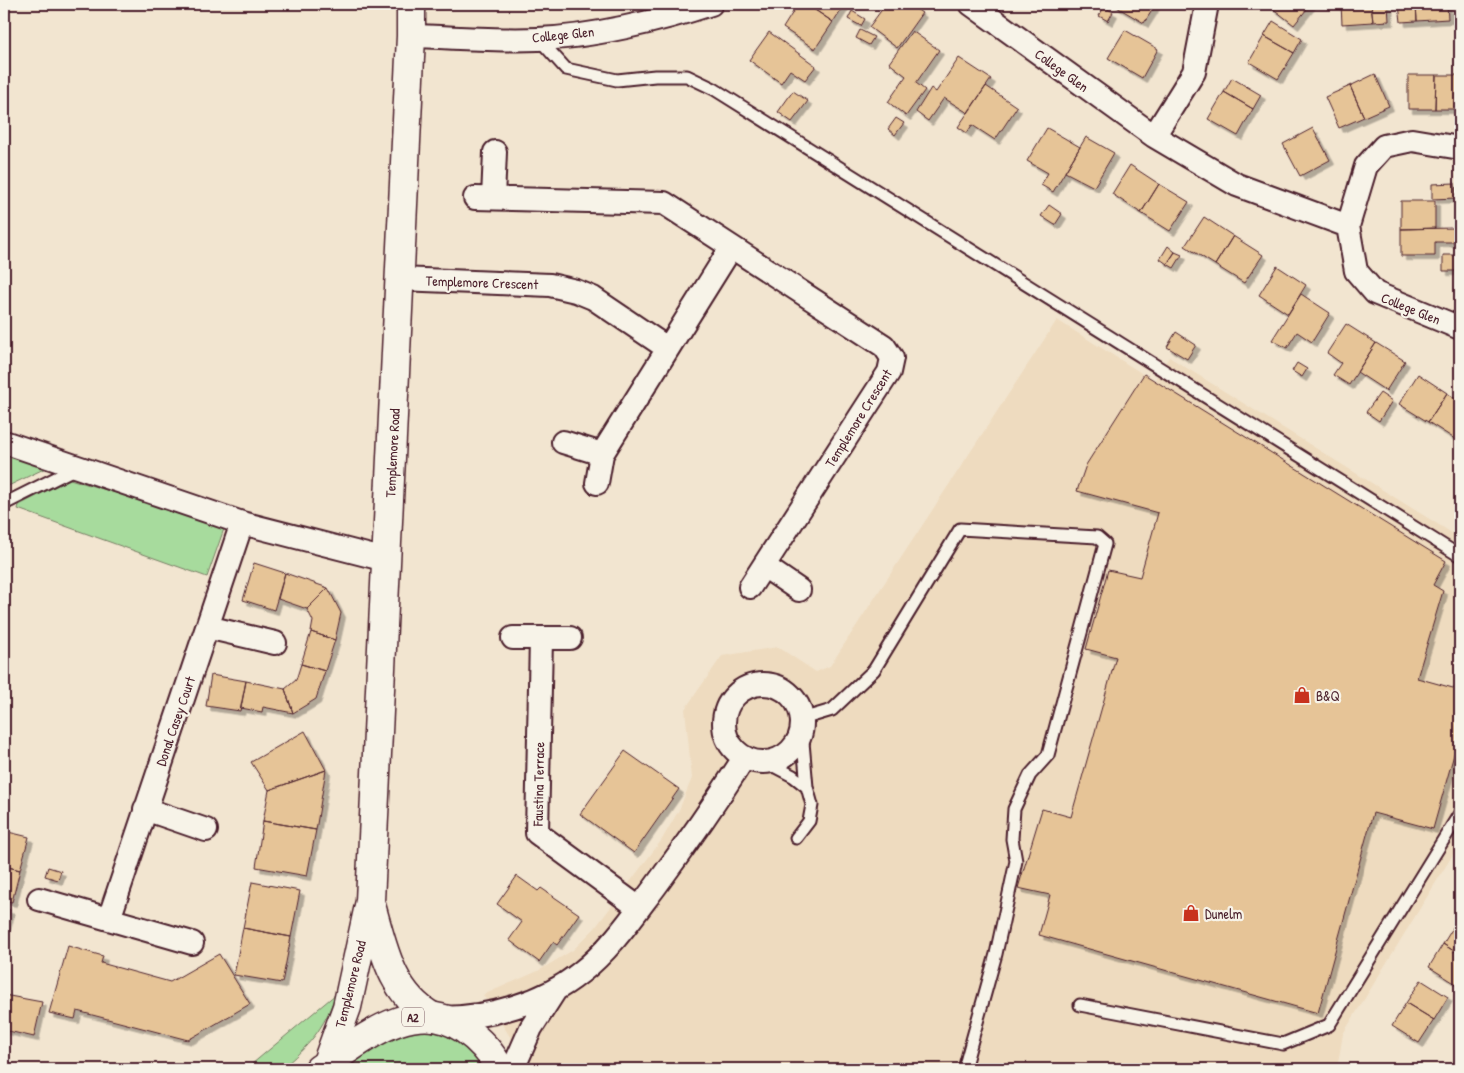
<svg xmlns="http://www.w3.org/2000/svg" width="1464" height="1073" font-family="'Patrick Hand',sans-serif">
<defs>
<filter id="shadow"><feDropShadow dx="4.5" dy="4.5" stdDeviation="0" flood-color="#0004"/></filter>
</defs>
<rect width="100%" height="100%" fill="#f2e5d0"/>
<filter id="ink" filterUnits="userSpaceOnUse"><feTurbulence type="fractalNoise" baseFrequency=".02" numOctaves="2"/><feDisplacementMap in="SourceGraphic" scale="10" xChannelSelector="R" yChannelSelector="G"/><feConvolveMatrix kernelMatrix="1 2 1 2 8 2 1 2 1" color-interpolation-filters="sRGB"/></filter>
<g filter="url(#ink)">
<path fill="#eedbbf" d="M1057,320L1154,381L1169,357L1460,538V843L1343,1034L1337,1069H531L483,995L538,971L573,950L595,928L661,841L679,810L692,778L685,709L722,656L778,647L816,672L830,666Z"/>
<path fill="#a7db9d" stroke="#787d64" d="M4,452L50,466L4,488Z
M70,479L225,526L207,577L18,509L19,505Z
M336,994C324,1029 309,1046 281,1069H246Z
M425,1030C455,1036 468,1041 484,1069H346L392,1037Z"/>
<path fill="#e6c497" stroke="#4a1f2b" filter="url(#shadow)" d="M798,4H806L833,22L815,49L783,28Z
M806,4H845L833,22Z
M886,4H909L922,13L897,48L869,27Z
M1116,4H1144L1153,9L1144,23L1115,6Z
M1144,4H1155L1153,9Z
M1267,4H1311L1294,25Z
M1341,4H1371L1373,22L1342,24Z
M1371,4H1388L1389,21L1373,22Z
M1399,4H1416L1417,21L1401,22Z
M1416,4H1447L1448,19L1417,21Z
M1458,4H1460V24H1459Z
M1104,7L1113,12L1108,21L1099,16Z
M852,11L865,19L861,26L848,19Z
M1273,21L1302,39L1294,53L1264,36Z
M860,30L874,37L869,45L856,38Z
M1125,30L1158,49L1142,78L1108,58Z
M912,31L939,50L916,83L925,90L906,116L888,102L906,76L889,63Z
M769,32L816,66L805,80L790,70L781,83L749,60Z
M1264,36L1294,53L1278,79L1249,62Z
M959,58L991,79L968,113L944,98L928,121L916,112L931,88L936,92Z
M1375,74L1389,106L1364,117L1350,86Z
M1408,75H1436L1435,109H1408Z
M1436,75H1460V109H1435Z
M1232,78L1261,95L1253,109L1224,92Z
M986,86L1017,107L995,140L972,125L967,133L958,127Z
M1350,86L1364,117L1339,128L1325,97Z
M793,91L808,101L792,122L778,112Z
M1224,92L1253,109L1238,136L1208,119Z
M896,118L904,123L895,135L888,129Z
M1047,128L1080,147L1053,192L1041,185L1048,173L1027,161Z
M1313,128L1330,160L1300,176L1283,144Z
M1086,137L1114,153L1094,187L1065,172Z
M1130,165L1159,184L1141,213L1112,194Z
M1455,183L1456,198L1432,199V184Z
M1159,184L1189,202L1170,231L1141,213Z
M1401,201H1435V228L1401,229Z
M1049,205L1062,214L1055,225L1041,216Z
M1204,217L1233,236L1215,265L1185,246Z
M1454,228V242H1435V256H1401V229Z
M1233,236L1263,255L1244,283L1215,265Z
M1168,246L1175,252L1167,264L1160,259Z
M1175,252L1182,255L1174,268L1167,264Z
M1443,255H1457V271H1443Z
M1277,266L1306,285L1288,314L1259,295Z
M1301,294L1330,313L1312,342L1297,332L1287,348L1272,340Z
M1346,324L1376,343L1349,385L1333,375L1341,363L1327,353Z
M1176,332L1196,345L1187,359L1167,347Z
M1376,343L1405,361L1386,391L1357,372Z
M1297,363L1307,369L1302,377L1292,371Z
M1144,374L1446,561L1433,585L1443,591L1417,678L1460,690V733L1433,829L1373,813L1318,1013L1039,935L1050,895L1018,888L1042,809L1071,817L1116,657L1086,649L1108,570L1140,577L1158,513L1077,491L1086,465Z
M1418,374L1447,393L1428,422L1399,404Z
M1380,393L1392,401L1379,421L1366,412Z
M1447,393L1460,402V437L1458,441L1428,422Z
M254,563L285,573L274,610L243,600Z
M285,573L328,588L307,609L278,599Z
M328,588L341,613L335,640L311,632L313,621L307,609Z
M311,632L335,640L325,671L301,664Z
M301,664L325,671L316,699L293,713L285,689L296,680Z
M211,675L246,681L240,711L206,706Z
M246,681L285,689L293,713L263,707L262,712L241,708Z
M305,731L326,770L269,790L251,762Z
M625,751L679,789L634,853L580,814Z
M326,770L316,830L263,821L269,790Z
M263,821L316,830L307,876L256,867Z
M4,831L29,837L20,870L4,866Z
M4,866L20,870L12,902L4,900Z
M48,867L61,871L58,880L45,876Z
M517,876L538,891L541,888L579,914L557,945L553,942L539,962L509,940L522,922L497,904Z
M252,882L300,891L291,937L243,928Z
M4,908L10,910L4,933Z
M1457,921L1460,923V955L1443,944Z
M243,928L291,937L282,983L234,975Z
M1443,944L1460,955V977L1456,984L1429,967Z
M68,946L103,956L101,963L170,982L219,954L250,1004L188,1040L77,1011L75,1019L49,1013Z
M1421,980L1448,997L1434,1020L1406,1003Z
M4,995L42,1002L34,1037L4,1030Z
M1406,1003L1434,1020L1419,1043L1392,1026Z"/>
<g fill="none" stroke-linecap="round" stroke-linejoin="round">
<g stroke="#4a1f2b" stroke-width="15">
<path id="lane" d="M539,39L566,69L617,80L655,76H687L714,89L1460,556
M4,504L76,468
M802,719L832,710L874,670L960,529L1097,537L1105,544L1048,755L1030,775L1014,809L1012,839L1016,861L996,954L964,1069
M768,763L793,776L807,787
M796,838L809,821L812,805L807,787L802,731
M1080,1005L1283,1044L1329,1025L1460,813"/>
</g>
<g stroke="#4a1f2b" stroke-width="26">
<path id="street" d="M971,4L1154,136L1237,185L1348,226
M411,36C453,37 496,41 538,39C592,37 660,21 711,4
M1154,136L1194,72L1207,4
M1460,148L1412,140L1384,146L1366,166L1348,226L1356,271L1375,293L1460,328
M475,198L664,203L884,346L892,358L889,372L750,587
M493,198L495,152
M400,279L550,285L576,291L593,298L667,348
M4,442L242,523L386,560
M563,442L602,454
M597,483L602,454L731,248
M764,566L799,590
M207,627L275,643
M513,638H570
M541,638L537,833L639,908
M724 723a39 39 0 1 1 78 0a39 39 0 1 1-78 0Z
M145,809L206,830
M39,899L192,943
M109,919L242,523
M441,1018C489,1018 543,1003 580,973C610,950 633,916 655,887C686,845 716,802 744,758
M513,1069L531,1028L556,989"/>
</g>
<g stroke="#4a1f2b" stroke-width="31">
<path id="secondary" d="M371,905C383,947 391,994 433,1017
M326,1065L347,1007L370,901L411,36V4"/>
</g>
<g stroke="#4a1f2b" stroke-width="31">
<path id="highway" d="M319,1069C360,1042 414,993 464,1029C480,1040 491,1052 500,1069"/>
</g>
<use href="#lane" stroke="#f7f3e8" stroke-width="11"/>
<use href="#street" stroke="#f7f3e8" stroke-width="22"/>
<use href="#secondary" stroke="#f7f3e8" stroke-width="28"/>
<use href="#highway" stroke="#f7f3e8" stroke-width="28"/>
</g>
</g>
<defs>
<g id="shop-bare" transform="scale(1.35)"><path d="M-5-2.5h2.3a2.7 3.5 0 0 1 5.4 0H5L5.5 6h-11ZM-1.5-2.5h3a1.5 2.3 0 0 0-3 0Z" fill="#c8321e" stroke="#f7f3e8" stroke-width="2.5" paint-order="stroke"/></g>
</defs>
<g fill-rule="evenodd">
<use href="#shop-bare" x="1302" y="695"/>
<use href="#shop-bare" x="1191" y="913"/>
</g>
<g text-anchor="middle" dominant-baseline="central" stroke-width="4.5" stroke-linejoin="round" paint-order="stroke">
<rect fill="#f7f3e8" stroke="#7e5f64" stroke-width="1" x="402" y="1007.5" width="22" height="19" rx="4"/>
<g font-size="12" font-weight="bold" fill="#4a1f2b">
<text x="413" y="1017">A2</text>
</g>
<g font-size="14" fill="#4a1f2b" stroke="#f7f3e8">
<text transform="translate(563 34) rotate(-6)">College Glen</text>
<text transform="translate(1062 70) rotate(36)">College Glen</text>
<text transform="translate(482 282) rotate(2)">Templemore Crescent</text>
<text transform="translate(1411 308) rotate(22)">College Glen</text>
<text transform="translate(858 418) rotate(-58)">Templemore Crescent</text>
<text transform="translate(392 453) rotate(-87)">Templemore Road</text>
<text transform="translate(175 721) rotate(-71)">Donal Casey Court</text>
<text transform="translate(538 784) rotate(-89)">Faustina Terrace</text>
<text transform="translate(350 984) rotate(-76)">Templemore Road</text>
</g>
<g font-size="14" fill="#4a1f2b" stroke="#f7f3e8" text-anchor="start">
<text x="1316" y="695">B&amp;Q</text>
<text x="1205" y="913">Dunelm</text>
</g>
</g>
<rect width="1464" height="1073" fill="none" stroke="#f7f3e8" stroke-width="20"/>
<rect x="10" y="10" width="1444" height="1053" fill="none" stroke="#4a1f2b" stroke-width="2" filter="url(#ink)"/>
</svg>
